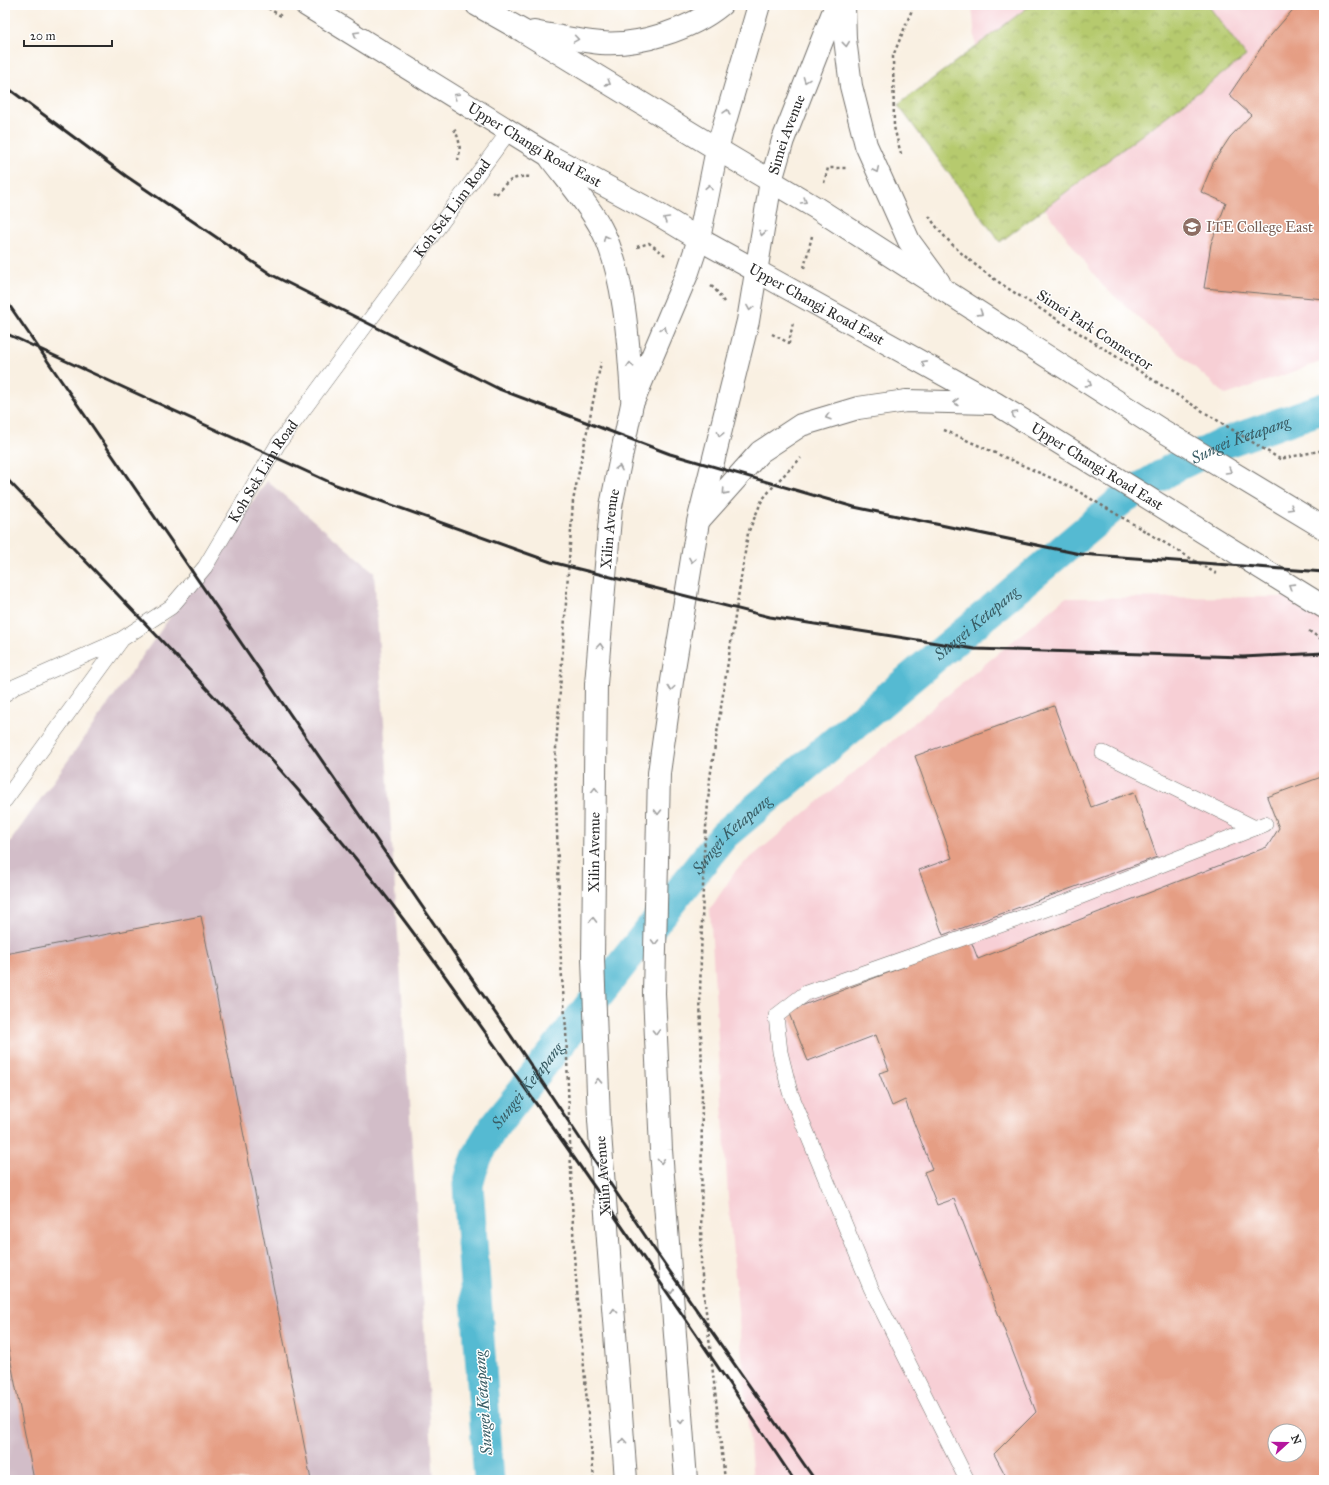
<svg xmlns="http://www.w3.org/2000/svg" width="1329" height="1485" font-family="'IM FELL Great Primer',serif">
<defs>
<pattern id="park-crowns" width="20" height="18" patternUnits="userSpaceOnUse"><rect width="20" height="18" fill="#b6ca6e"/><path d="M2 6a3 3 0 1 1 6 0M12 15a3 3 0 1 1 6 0" fill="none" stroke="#94a45b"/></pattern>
</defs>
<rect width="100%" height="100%" fill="#fff"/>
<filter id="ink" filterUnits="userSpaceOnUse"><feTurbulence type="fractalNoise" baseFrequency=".025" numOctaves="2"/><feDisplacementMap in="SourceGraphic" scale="8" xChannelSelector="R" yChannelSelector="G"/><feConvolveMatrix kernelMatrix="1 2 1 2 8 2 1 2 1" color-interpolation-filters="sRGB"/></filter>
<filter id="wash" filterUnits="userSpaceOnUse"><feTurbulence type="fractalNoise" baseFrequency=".012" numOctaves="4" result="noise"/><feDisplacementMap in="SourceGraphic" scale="16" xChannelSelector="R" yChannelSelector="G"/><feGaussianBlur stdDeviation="0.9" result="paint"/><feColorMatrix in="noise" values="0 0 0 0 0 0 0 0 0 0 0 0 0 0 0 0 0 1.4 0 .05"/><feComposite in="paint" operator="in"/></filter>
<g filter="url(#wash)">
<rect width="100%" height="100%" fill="#f9f0e2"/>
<path fill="#f7cfd5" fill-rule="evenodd" d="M972,5H1324V361L1226,395L1102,285L1016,170L976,50Z
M1286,597L1324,619V1480H753L728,1197L710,909L737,869L1065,598ZM1275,1431H1299V1455H1275Z"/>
<path fill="#d2bdc8" d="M267,481L374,572L434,1480H5V849Z"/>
<path fill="url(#park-crowns)" stroke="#707a4c" d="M1031,5H1208L1246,56L1000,242L898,105Z"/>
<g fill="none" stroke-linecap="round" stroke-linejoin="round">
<path stroke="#54bad2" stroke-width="31" id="s1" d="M489,1480L468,1185C473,1163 481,1146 493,1128L724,835L1124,498L1175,467L1224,443L1324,408"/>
</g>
<g id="blocks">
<path fill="#e59e84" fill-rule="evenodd" d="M1297,5H1324V299L1204,288L1211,244L1226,203L1201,192L1213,163L1230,137L1251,115L1229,95L1265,42Z
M1054,706L1091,807L1134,792L1157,857L943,935L919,870L952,858L915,756Z
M1324,776V1480H1008L994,1454L1036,1412L954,1199L937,1205L924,1172L932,1169L905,1100L892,1106L879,1073L889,1070L876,1035L808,1061L788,1011L971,941L978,959L1267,847L1279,828L1267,797ZM1275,1431H1299V1455H1275Z
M201,916L311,1480H34L5,1332V954Z"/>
</g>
</g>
<g filter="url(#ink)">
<use href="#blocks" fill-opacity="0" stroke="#73706b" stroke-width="1"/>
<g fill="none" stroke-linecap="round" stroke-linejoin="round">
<g stroke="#73706b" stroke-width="16">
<g id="lane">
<path d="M5,694L16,686L120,640"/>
<path d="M1103,753L1255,828"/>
<path id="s2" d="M5,800L122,639L171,607L205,567L278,444L510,130"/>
<path d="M967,1480L871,1288L790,1092L780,1052L776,1016L806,993L1069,901L1265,824"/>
</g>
</g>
<g stroke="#73706b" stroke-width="24">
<g id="primary">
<path id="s3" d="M306,5L548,155L656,213L699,239L995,403L1324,607"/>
<path d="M477,5L523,31L717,149L818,209L1160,429L1324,528"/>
<path d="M844,5L845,39L851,86L866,145L909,241L939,282"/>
<path d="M534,32C556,36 579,41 601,43C639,46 692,29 721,5"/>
<path d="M551,159C567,180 589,205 601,228C625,272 629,349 632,398"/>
<path d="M700,519L760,452L801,425L858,408L906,401L991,403"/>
<path id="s4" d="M626,1480L599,1120L593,959L596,684L611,506L632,404L688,272L699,239L717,149L759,5"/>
<path id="s5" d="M686,1480L661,1150L654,993L659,773L672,681L698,522L748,321L771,181L783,140L836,5"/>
</g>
</g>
<path stroke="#73706b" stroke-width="2.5" stroke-dasharray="3 3" stroke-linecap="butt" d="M263,5L281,16
M454,129C460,139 461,149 458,160
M901,154L894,127L893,56L914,5
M824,183L828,168H848
M492,192L496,195C505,182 514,175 531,177
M929,216C959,264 1029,301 1076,331C1144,374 1211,417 1280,459L1324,450
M637,247L649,243L665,255
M804,268L812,236
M711,286L715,289L724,302
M772,334L789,343L793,322
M944,430L1071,487L1217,574
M1309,631L1324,641
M594,1480L574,1256L566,1029L561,965L555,763L573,501L601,362
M725,1480L701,1267L702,1077L700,993L704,852L710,778L748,533L762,500L777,482L801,458"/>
<use href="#lane" stroke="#fff" stroke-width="15"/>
<use href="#primary" stroke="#fff" stroke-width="22"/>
<path stroke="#2b2b2b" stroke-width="3" d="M5,86L126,176L272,275L499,389L670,454L854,507L1080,554L1324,572
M5,299L520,1049L652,1246L815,1480
M5,333L336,485L551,562L770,617L975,649L1243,657L1324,653
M5,477C129,607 257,735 369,875C419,937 464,1003 510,1067C607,1203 701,1341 794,1480"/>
</g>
<defs><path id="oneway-chevron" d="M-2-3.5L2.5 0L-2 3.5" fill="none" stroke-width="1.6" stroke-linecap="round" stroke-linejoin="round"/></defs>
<g stroke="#a0a0a0">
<use href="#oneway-chevron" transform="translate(356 34) rotate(-149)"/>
<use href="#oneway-chevron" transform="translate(576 39) rotate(9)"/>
<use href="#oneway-chevron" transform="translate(846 44) rotate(84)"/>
<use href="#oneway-chevron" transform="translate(806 80) rotate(111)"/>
<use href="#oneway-chevron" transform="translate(608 83) rotate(32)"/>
<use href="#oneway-chevron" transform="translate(456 96) rotate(-148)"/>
<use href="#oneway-chevron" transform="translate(727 112) rotate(-74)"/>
<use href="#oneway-chevron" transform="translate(876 170) rotate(65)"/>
<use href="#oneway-chevron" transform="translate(709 187) rotate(-79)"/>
<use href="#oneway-chevron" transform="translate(804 201) rotate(31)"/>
<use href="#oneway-chevron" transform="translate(666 219) rotate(-149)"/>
<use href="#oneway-chevron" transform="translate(762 233) rotate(100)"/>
<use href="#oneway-chevron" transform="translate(606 238) rotate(-115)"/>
<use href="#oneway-chevron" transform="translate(750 308) rotate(99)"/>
<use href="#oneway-chevron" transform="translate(980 313) rotate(33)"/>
<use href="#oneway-chevron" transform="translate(664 329) rotate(-67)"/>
<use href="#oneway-chevron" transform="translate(924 363) rotate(-151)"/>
<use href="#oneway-chevron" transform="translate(630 365) rotate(-93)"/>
<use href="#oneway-chevron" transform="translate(1089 384) rotate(33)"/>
<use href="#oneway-chevron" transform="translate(956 402) rotate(-179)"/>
<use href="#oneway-chevron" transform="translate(1014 414) rotate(-148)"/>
<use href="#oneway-chevron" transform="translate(828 417) rotate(163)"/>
<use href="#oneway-chevron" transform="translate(720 434) rotate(104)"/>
<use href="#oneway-chevron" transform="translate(619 468) rotate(-78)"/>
<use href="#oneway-chevron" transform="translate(1229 471) rotate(31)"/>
<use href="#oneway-chevron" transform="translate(725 492) rotate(132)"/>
<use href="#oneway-chevron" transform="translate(1291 508) rotate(31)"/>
<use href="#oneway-chevron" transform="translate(692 560) rotate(100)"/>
<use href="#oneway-chevron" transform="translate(1291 586) rotate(-148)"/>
<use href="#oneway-chevron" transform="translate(600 646) rotate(-85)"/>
<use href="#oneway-chevron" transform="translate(671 688) rotate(98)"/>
<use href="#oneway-chevron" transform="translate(595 790) rotate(-89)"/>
<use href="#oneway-chevron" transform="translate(658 812) rotate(91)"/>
<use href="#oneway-chevron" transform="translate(593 920) rotate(-89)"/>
<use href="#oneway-chevron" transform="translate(655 942) rotate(91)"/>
<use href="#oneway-chevron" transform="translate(656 1032) rotate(88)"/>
<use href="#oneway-chevron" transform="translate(598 1081) rotate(-92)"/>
<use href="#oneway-chevron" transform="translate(661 1161) rotate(86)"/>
<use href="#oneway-chevron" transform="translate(671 1291) rotate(86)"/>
<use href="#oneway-chevron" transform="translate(614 1311) rotate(-94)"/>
<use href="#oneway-chevron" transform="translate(681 1421) rotate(86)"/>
<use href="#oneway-chevron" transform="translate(623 1441) rotate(-94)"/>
</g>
</g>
<defs>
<g id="university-disc" transform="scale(1)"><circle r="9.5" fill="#8d6e63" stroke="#fff"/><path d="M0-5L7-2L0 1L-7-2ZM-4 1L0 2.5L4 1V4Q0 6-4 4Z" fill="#fff"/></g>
</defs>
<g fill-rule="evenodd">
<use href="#university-disc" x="1192" y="227"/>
</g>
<g text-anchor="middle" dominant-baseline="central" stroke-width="3" stroke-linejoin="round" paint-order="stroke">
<g font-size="15" fill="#2b2b2b" stroke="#fff">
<text stroke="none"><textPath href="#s5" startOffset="1360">Simei Avenue</textPath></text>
<text stroke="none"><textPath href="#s3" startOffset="268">Upper Changi Road East</textPath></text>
<text stroke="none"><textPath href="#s2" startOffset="746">Koh Sek Lim Road</textPath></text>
<text stroke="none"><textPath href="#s3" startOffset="592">Upper Changi Road East</textPath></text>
<text transform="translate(1095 330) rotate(33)">Simei Park Connector</text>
<text stroke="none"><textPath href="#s3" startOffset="916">Upper Changi Road East</textPath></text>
<text stroke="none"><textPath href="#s2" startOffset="422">Koh Sek Lim Road</textPath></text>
<text stroke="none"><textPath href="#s4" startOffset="953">Xilin Avenue</textPath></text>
<text stroke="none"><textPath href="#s4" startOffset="629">Xilin Avenue</textPath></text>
<text transform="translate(603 1176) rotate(-94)">Xilin Avenue</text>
</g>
<g font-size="15" fill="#785e54" stroke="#fff" text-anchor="start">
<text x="1206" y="227">ITE College East</text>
</g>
<g font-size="16" font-style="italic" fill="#395d65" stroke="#fff">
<text stroke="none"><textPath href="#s1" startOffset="1385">Sungei Ketapang</textPath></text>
<text stroke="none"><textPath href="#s1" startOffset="1061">Sungei Ketapang</textPath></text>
<text stroke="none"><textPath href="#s1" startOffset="737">Sungei Ketapang</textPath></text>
<text stroke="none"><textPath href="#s1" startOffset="413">Sungei Ketapang</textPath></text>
<text transform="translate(483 1403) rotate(-94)">Sungei Ketapang</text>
</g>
</g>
<rect width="1329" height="1485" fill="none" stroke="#fff" stroke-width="20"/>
<g transform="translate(1287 1443) rotate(69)"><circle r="19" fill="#ffffff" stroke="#aaaaaa"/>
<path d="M0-3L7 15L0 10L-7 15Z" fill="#b5179e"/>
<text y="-6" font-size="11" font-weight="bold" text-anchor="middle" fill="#2b2b2b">N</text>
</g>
<path d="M24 40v6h88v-6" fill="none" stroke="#2b2b2b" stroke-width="2"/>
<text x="30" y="40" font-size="12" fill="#2b2b2b" stroke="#ffffff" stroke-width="3" paint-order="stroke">20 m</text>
</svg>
